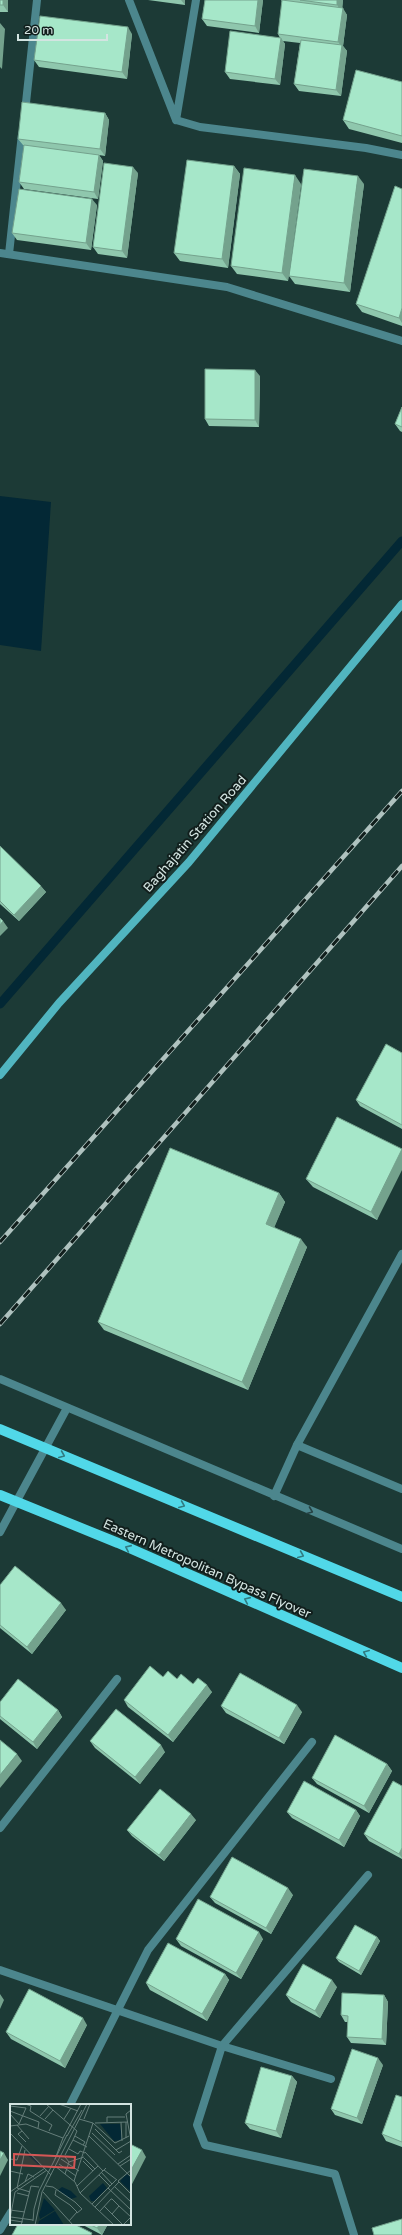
<svg xmlns="http://www.w3.org/2000/svg" width="402" height="2235" font-family="'Varela Round',sans-serif">
<rect width="100%" height="100%" fill="#1c3a36"/>
<path fill="#032835" d="M0,496L51,502L41,651L0,645Z"/>
<g fill="none" stroke-linecap="round" stroke-linejoin="round">
<path stroke="#032835" stroke-width="9" d="M0,1004L402,541"/>
<path stroke="#4c868d" stroke-width="8" d="M297,1445L402,1254"/>
<path stroke="#4c868d" stroke-width="8" d="M129,0L176,120
M196,0L176,120L200,127L366,148L402,155
M25,112L37,0
M0,253L227,287L402,341
M9,254L22,134
M0,1379L402,1549
M274,1496L297,1445L402,1489
M0,1532L67,1408
M0,1828L117,1679
M0,1970L222,2046L368,1875
M331,2079L222,2046L197,2125L205,2145L335,2174L354,2235
M70,2105L148,1950L312,1742
M0,2230L11,2212"/>
<path stroke="#51b5c0" stroke-width="8" d="M0,1075L59,1003L189,862L402,604"/>
<g stroke="#afc2bf" stroke-width="4.5">
<path id="rail" d="M0,1242L402,791
M0,1324L402,866"/>
</g>
<use href="#rail" stroke="#111e1c" stroke-width="3" stroke-dasharray="9" stroke-linecap="butt"/>
<path stroke="#51d8e8" stroke-width="10" d="M0,1429L402,1597
M0,1495L118,1543L402,1668"/>
</g>
<path fill="#8fc7ad" d="M0,0H8V12H0Z
M148,0H185V5Z
M205,0H263L259,33L207,26L202,19Z
M281,0H343L342,8L347,15L343,46L347,51L341,96L299,91L294,84L300,43L283,41L285,44L280,85L230,79L225,72L280,38L278,34L282,1Z
M132,34L127,79L39,67L34,60Z
M402,82V143L349,129L343,120Z
M105,113L109,120L105,156L99,155L103,161L98,199L24,189L19,182L24,145H23L18,139Z
M234,166L240,174L228,268L180,261L174,253Z
M138,173L127,258L98,254L93,247Z
M301,184L288,281L237,274L231,266Z
M364,184L350,292L295,284L289,276Z
M402,189V326L362,312L356,304Z
M97,205L91,250L17,240L12,233Z
M260,376L259,427L209,426L205,419Z
M402,407V432L400,431L395,424Z
M0,846L46,892L19,921L0,904Z
M402,1053V1129L360,1106L356,1100Z
M402,1149L377,1220L313,1187L306,1179Z
M279,1193L285,1202L274,1227L307,1247L248,1390L104,1330L98,1322Z
M0,1585L66,1610L32,1654L0,1628Z
M163,1677L177,1679L193,1684L212,1692L173,1742L128,1707L124,1700Z
M0,1702L58,1710L62,1717L37,1749L0,1719Z
M221,1706L302,1712L284,1744L226,1713Z
M90,1741L165,1752L140,1784L95,1748Z
M387,1764L392,1771L369,1813L317,1784L312,1778Z
M402,1786V1859L369,1841L364,1834Z
M356,1810L360,1816L344,1847L292,1818L287,1812Z
M196,1820L164,1861L132,1836L127,1830Z
M293,1895L271,1934L215,1903L210,1897Z
M377,1937L380,1941L361,1975L339,1962L336,1958Z
M176,1939H263L241,1979L181,1946Z
M225,1974L229,1980L207,2021L150,1990L146,1983Z
M337,1987L320,2018L291,2002L286,1995Z
M384,1995L388,2002L386,2045L351,2043L347,2037L348,2022H345L341,2015Z
M87,2025L65,2068L11,2039L6,2032Z
M383,2065L362,2124L335,2115L331,2109Z
M292,2076L297,2082L281,2138L250,2129L245,2123Z
M402,2097V2147L386,2141L382,2134Z
M81,2224H108L102,2235Z"/>
<path fill="#74a28d" d="M3,0H8V12L3,5Z
M181,0H185V5Z
M258,0H263L259,33L255,26Z
M337,0H343L342,12L337,5Z
M343,8L347,15L343,46L347,51L341,96L336,90L342,47L338,42Z
M0,23L5,29L2,69L0,67Z
M128,27L132,34L127,79L122,72Z
M281,38L285,44L280,85L275,79Z
M105,113L109,120L105,156L100,149Z
M99,155L103,161L98,199L94,192Z
M234,166L240,174L228,268L222,259Z
M133,167L138,173L127,258L122,251Z
M295,175L301,184L288,281L282,273Z
M358,176L364,184L350,292L344,283Z
M92,199L97,205L91,250L86,243Z
M402,308V323L399,318Z
M255,370L260,376L259,427L255,420Z
M41,886L46,892L19,921L14,915Z
M3,921L8,928L0,936V925Z
M402,1149V1170L377,1220L371,1212Z
M279,1193L285,1202L272,1233L266,1224Z
M301,1239L307,1247L248,1390L242,1382Z
M61,1603L66,1610L32,1654L27,1647Z
M207,1685L212,1692L173,1742L168,1735Z
M297,1705L302,1712L284,1744L279,1738Z
M58,1710L62,1717L37,1749L33,1742Z
M161,1745L165,1752L140,1784L135,1777Z
M17,1754L22,1761L0,1788V1775Z
M387,1764L392,1771L369,1813L364,1806Z
M356,1810L360,1816L344,1847L339,1840Z
M191,1814L196,1820L164,1861L159,1855Z
M402,1848V1858L399,1854Z
M288,1888L293,1895L271,1934L266,1928Z
M259,1932L263,1939L241,1979L236,1973Z
M377,1937L380,1941L361,1975L359,1971Z
M225,1974L229,1980L207,2021L202,2014Z
M332,1980L337,1987L320,2018L315,2011Z
M0,1994L4,2000L0,2009Z
M384,1995L388,2002L386,2045L382,2039Z
M83,2018L87,2025L65,2068L60,2061Z
M378,2058L383,2065L362,2124L357,2118Z
M292,2076L297,2082L281,2138L276,2131Z
M142,2150L146,2157L130,2188V2172Z
M4,2153L8,2160L0,2176V2160Z
M100,2224H108L102,2235L97,2228Z"/>
<path fill="#a6e7c9" stroke="#74a28d" d="M0,0H3V5H0Z
M205,0H258L255,26L202,19Z
M282,0L343,8L338,42L278,34Z
M300,0H337V5Z
M40,16L128,27L122,72L34,60Z
M230,31L281,38L275,79L225,72Z
M301,40L342,45L336,90L294,84Z
M356,70L402,82V136L343,120Z
M22,102L105,113L100,149L18,139Z
M24,145L99,155L94,192L19,182Z
M187,160L234,166L222,259L174,253Z
M104,163L133,167L122,251L93,247Z
M244,168L295,175L282,273L231,266Z
M304,169L358,176L344,283L289,276Z
M395,186L402,189V308L399,318L356,304Z
M19,189L92,199L86,243L12,233Z
M205,369L255,370V420L205,419Z
M402,407V427L395,424Z
M0,846L41,886L14,915L0,901Z
M0,918L3,921L0,925Z
M386,1044L402,1053V1125L356,1100Z
M337,1117L402,1149L371,1212L306,1179Z
M170,1148L279,1193L266,1224L301,1239L242,1382L98,1322Z
M15,1566L61,1603L27,1647L0,1625V1585Z
M150,1666L163,1677L168,1671L177,1679L181,1674L193,1684L198,1678L207,1685L168,1735L124,1700Z
M240,1673L297,1705L279,1738L221,1706Z
M18,1679L58,1710L33,1742L0,1716V1702Z
M116,1709L161,1745L135,1777L90,1741Z
M335,1735L387,1764L364,1806L312,1778Z
M0,1740L17,1754L0,1775Z
M304,1781L356,1810L339,1840L287,1812Z
M393,1781L402,1786V1848L399,1854L364,1834Z
M160,1789L191,1814L159,1855L127,1830Z
M232,1857L288,1888L266,1928L210,1897Z
M198,1899L259,1932L236,1973L176,1939Z
M355,1925L377,1937L359,1971L336,1958Z
M168,1943L225,1974L202,2014L146,1983Z
M303,1964L332,1980L315,2011L286,1995Z
M29,1989L83,2018L60,2061L6,2032Z
M342,1993L384,1995L382,2039L347,2037L348,2016L341,2015Z
M352,2049L378,2058L357,2118L331,2109Z
M261,2067L292,2076L276,2131L245,2123Z
M396,2095L402,2097V2142L382,2134Z
M130,2144L142,2150L130,2172Z
M0,2151L4,2153L0,2160Z
M402,2219V2235H374L372,2228Z
M18,2224H74L92,2233L91,2235H12Z
M89,2224H100L97,2228Z"/>
<defs><path id="oneway-chevron" d="M-2-3.5L2.5 0L-2 3.5" fill="none" stroke-width="1.6" stroke-linecap="round" stroke-linejoin="round"/></defs>
<g stroke="#317b82">
<use href="#oneway-chevron" transform="translate(62 1455) rotate(23)"/>
<use href="#oneway-chevron" transform="translate(182 1505) rotate(23)"/>
<use href="#oneway-chevron" transform="translate(128 1548) rotate(-156)"/>
<use href="#oneway-chevron" transform="translate(301 1555) rotate(23)"/>
<use href="#oneway-chevron" transform="translate(247 1600) rotate(-156)"/>
<use href="#oneway-chevron" transform="translate(366 1653) rotate(-157)"/>
</g>
<use stroke="#264244" href="#oneway-chevron" transform="translate(310 1511) rotate(22)"/>
<g text-anchor="middle" dominant-baseline="central" stroke-width="4" stroke-linejoin="round" paint-order="stroke">
<g font-size="13" fill="#d3e4e1" stroke="#111e1c">
<text transform="translate(195 834) rotate(-49)">Baghajatin Station Road</text>
<text transform="translate(207 1569) rotate(24)">Eastern Metropolitan Bypass Flyover</text>
</g>
</g>
<g transform="translate(10 2104)">
<rect width="121" height="121" fill="#1c3a36"/>
<path d="M90,20H110L112,36L104,37ZM117,70L121,74V88L110,77ZM93,79L97,84L84,97H81L79,92ZM52,83L61,87L67,93L61,95L48,86ZM34,94L45,106L30,115L29,111ZM45,107L54,121H28L29,117Z" fill="#032835"/>
<path fill="none" stroke="#032835" stroke-width="2" d="M17,49L29,60"/>
<path fill="none" stroke="#657e7a" stroke-width="1" d="M15,0L21,2L20,7L42,21L39,27M36,0L67,27L63,36L77,43M49,0L68,7M0,2L16,4L9,20L0,10M121,6L116,10L121,36M0,7L29,18L28,24M30,12L39,2M35,15L43,6M54,15L61,4M74,15L80,0M97,18V13H115M111,18L112,37M116,18V34M83,19L105,39L119,32M85,19L118,18M7,21L19,35M0,22L16,20L53,34M85,25L109,49L112,47M12,27L8,30L16,38M0,29L41,71M82,29L105,51M57,32L72,6M65,32L75,38L73,41M79,32L121,73M59,45L68,50L70,47L75,49M15,46L7,84L20,88M106,46L121,37M75,48L93,67M55,51L63,36M74,54L85,65M0,55L7,56L12,42M45,55L53,34L71,0M51,55L69,67M73,57L83,67M59,58L74,53M49,60L66,72M108,60L121,51M45,62L65,78L70,89L104,121M110,62L121,55M94,66L107,76M121,66L108,77L121,90M0,67L13,70M91,68L102,80M55,70L59,58L55,53M89,71L100,82M64,77L83,19L69,15M15,78L18,70L24,73M36,82L43,83L65,98L72,105L67,109M67,82L88,62M105,83L121,98M98,84L121,106M46,86L45,91L60,101L67,108L59,117M0,88L35,64M33,88L63,121M7,89L19,92M70,89L96,64M82,100L106,76M109,102L121,113L113,121M85,103L109,78M24,105L29,87L57,31M0,106L15,108M90,107L101,95H102L109,102L102,110L94,102M102,110L113,121M1,113L23,116M0,115L5,88L37,66M0,116L13,118M23,117L24,105M11,121L21,82L29,83M25,121L32,88L77,0"/>
<path fill="#d55756" fill-opacity="0.15" stroke="#d55756" stroke-width="2" d="M4,50L65,53L64,64L4,61Z"/>
<rect width="121" height="121" fill="none" stroke="#d3e4e1" stroke-width="2"/>
</g>
<path d="M18 34v6h89v-6" fill="none" stroke="#d3e4e1" stroke-width="2"/>
<text x="24" y="34" font-size="12" fill="#d3e4e1" stroke="#111e1c" stroke-width="3" paint-order="stroke">20 m</text>
</svg>
